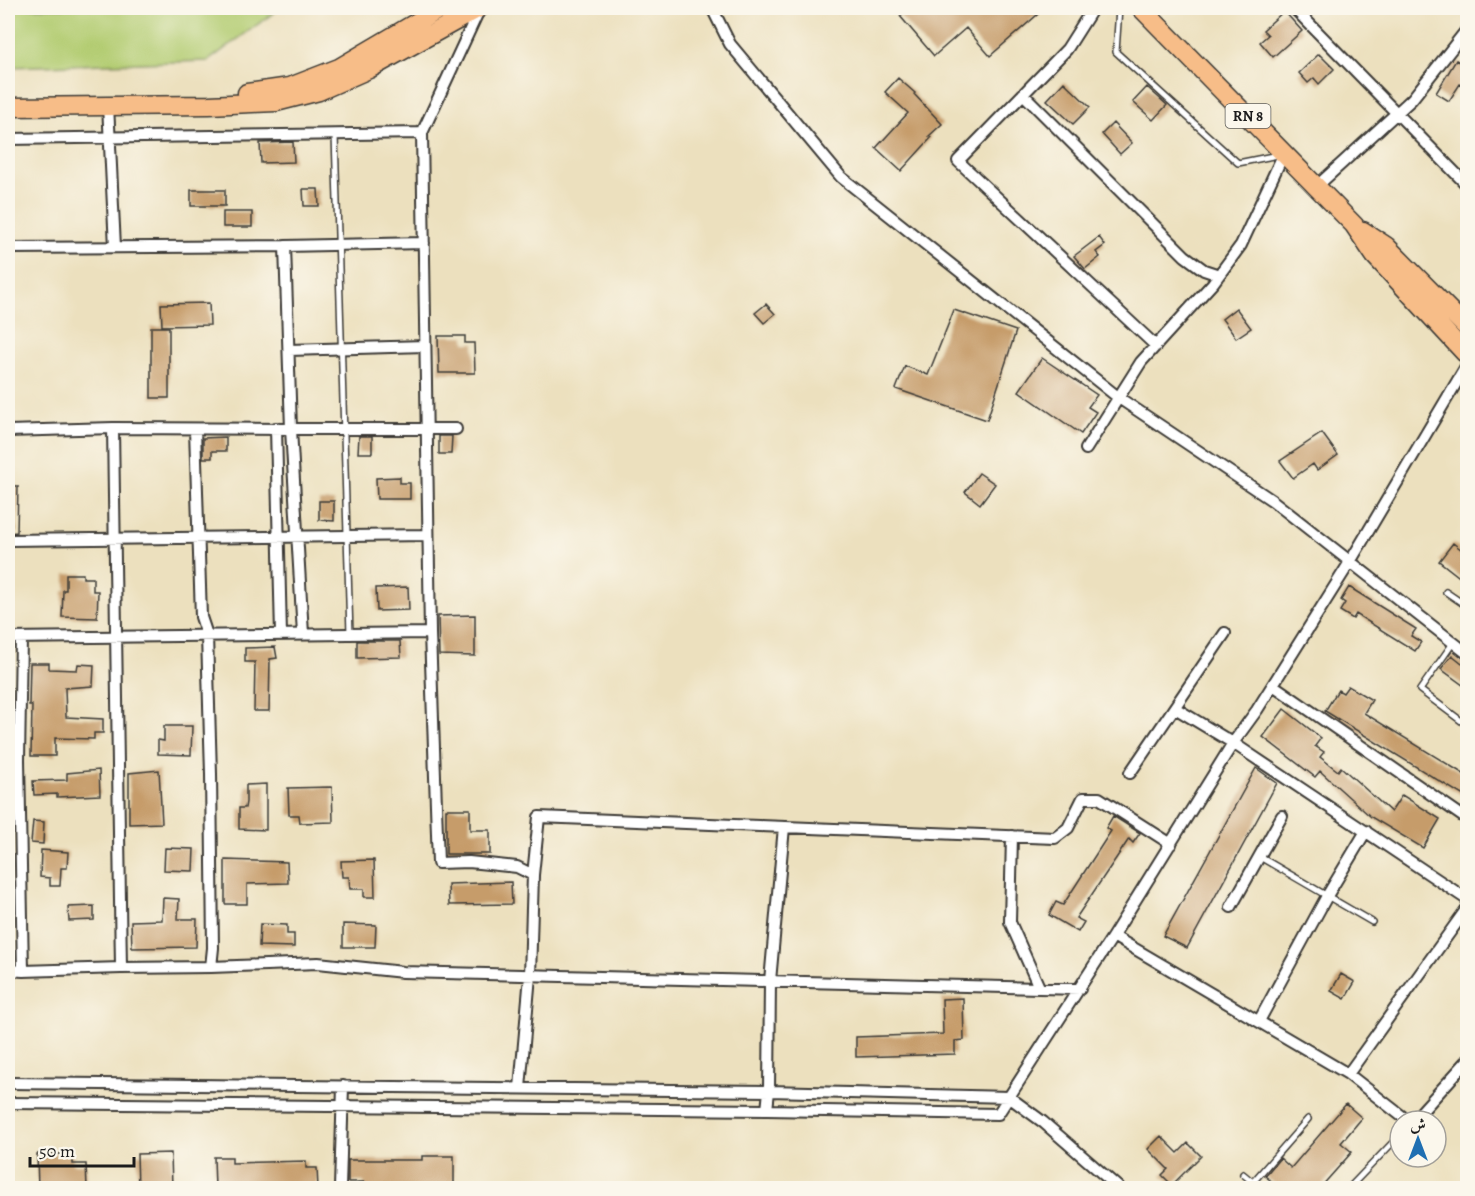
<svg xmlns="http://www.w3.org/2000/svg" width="1475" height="1196" font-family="Alegreya,Amiri,serif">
<rect width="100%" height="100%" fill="#fbf7ec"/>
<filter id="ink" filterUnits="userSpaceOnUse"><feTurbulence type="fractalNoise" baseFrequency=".0167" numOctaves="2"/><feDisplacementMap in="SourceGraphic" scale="12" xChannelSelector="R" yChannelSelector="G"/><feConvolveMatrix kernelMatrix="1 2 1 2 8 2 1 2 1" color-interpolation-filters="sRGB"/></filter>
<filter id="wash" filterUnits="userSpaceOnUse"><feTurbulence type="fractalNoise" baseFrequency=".008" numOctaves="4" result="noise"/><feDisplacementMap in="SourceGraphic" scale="24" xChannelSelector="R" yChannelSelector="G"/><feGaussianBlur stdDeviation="1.35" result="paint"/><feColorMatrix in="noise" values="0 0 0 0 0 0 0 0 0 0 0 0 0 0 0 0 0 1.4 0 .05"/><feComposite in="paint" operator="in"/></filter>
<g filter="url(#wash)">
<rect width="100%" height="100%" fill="#ece0be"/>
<path fill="#b2cc71" stroke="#677446" stroke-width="1.5" d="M8,8H280L208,61L8,67Z"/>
<g id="blocks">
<path fill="#c69c6a" d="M910,8H1045L990,56L966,28L934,56L900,16Z
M1284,11L1302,31L1273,57L1260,42L1268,35L1263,30Z
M1319,54L1334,69L1319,84L1314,78L1308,83L1299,73Z
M1456,60L1467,67V89L1460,84L1449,101L1436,93Z
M898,78L915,93L914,94L942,124L929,136L931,138L901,171L876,148L908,113L885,92Z
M1064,82L1090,107L1073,124L1047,100Z
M1147,87L1167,105L1153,120L1133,102Z
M1113,123L1132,143L1120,154L1102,134Z
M293,142L294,162L261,163L260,143Z
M303,189H318L319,206H304Z
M191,190H225V206H191Z
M223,212H252V227H223Z
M1099,237L1105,245L1096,252L1100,257L1085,269L1074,256Z
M209,303L210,325L162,326L161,304Z
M766,304L775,314L764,323L755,313Z
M1236,308L1251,328L1236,338L1222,319Z
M954,310L1016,331L987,420L896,389L905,366L928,375Z
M151,327H169V398H151Z
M438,336H465V343H474L475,373H439Z
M1042,358L1097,395L1088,407L1096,412L1081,434L1019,391Z
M1322,433L1338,455L1317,470L1313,464L1293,478L1280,461Z
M359,436H372V453H358Z
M439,436H452L451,454H439Z
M226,437V451H212V458H203V438Z
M979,473L995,484L980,504L965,492Z
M400,477V483H410V499H377L376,478Z
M8,486H18L17,532L8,533Z
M319,501H334V521L319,520Z
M1453,543L1467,554V583L1439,561Z
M66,574H83V578H93V591H98L97,618L62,617L63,590H66Z
M408,587L409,610L377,611L376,588Z
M1349,587L1416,629L1411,636L1421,642L1415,651L1356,614L1353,619L1340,611L1345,603L1341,600Z
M475,615V656L439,655L438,616Z
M357,641H400L401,657L357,658Z
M275,647L277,658L270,659L269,711H254L255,662H245V648Z
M1452,655L1467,667V688L1441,669Z
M30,663H49V669L77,670L78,664L94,665L93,686L65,688L66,717L103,719V733H94V739L55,738V756H31L32,705H29Z
M1348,686L1372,700L1364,713L1467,776V798L1325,711L1338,690L1343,693Z
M1284,709L1321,738L1315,746L1324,752L1320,757L1338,771L1341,767L1391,812L1402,795L1440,819L1423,848L1371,817L1320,771L1315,777L1263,737Z
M164,726H192L191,755L158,754V740L164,741Z
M1256,768L1277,783L1187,948L1163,936Z
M99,770L100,795L57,797V794L34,795L33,781L67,780V773Z
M159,770L162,823L129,824V773Z
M266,784V830L239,829V808H245L246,802V785Z
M332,787L333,822L300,823L299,815H289L288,788Z
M446,809H470V830H490V854H446Z
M1113,816L1140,833L1133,843L1129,839L1076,918L1084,922L1078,932L1049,915L1056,902L1063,905L1111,831L1106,828Z
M33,821L44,822L43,844L31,843Z
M165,848L194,849L193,871L164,870Z
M41,850L68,852L67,868H61L60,886H50V878L40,877Z
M225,860L287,862L288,883L247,884V904H225Z
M374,860L375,897H364V889H350L349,877H342L341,861Z
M511,882L512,904L449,905L448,884Z
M163,898L179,899L178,919H197L196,947L132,948L131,921L162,920Z
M94,906V920L69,921L68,907Z
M260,924L287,925V934H294V947L259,946Z
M343,924L376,925L375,947H343Z
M1341,974L1355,982L1345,999L1331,991Z
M963,998L964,1040L955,1041V1054L856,1057V1037L943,1034L942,999Z
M1346,1104L1362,1118L1341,1143L1352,1152L1320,1188H1280L1265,1176L1280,1158L1291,1168Z
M1161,1136L1178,1153L1188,1143L1201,1156L1172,1185L1162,1175L1168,1169L1148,1149Z
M171,1153L172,1188H138L137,1154Z
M37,1154H73V1164H86L87,1188H38Z
M422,1156H454V1188H364V1182H348V1160H422Z
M214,1157H232V1163L306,1161V1168H317L318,1188H215Z"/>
</g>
</g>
<g filter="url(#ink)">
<use href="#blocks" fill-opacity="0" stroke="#3b3934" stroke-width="1.5"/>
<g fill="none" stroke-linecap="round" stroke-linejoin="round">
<g stroke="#3b3934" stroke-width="8">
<path id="service" d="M1119,8L1116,52L1238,163L1278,155
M335,135L350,634
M1446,592L1468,607
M1453,643L1420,690L1468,726
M1260,857L1372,922
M1243,1174L1260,1188
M1253,1182L1308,1119
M1349,1188L1400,1135"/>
</g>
<g stroke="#3b3934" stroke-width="14">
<path id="minor" d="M480,8L422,133L430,633L438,863L469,862L517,867L533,875
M712,8L730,44L841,177L1119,398L1273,501L1468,654
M1093,8L1067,49L958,161L1156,346
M1294,8L1468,186
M1023,94L1185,256L1204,270L1219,275
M108,105L115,247
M8,139L422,133
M1316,187L1412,99L1468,28
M285,246L424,243
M8,248L285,246L291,429L113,428L121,968L211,967
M289,350L425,346
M1468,363L1350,562L1257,710L1233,743L1468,900
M276,428L281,635
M195,429L201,617L207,635L211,774L213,948L211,967L318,963L403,972L1080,989
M8,431L113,428
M1086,449L1141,362L1213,283L1241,245L1284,153
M8,540L428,535
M303,634L291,429H456
M8,638L430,633
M21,638L19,760L23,971L121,968
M1273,685L1468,820
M1130,773L1225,633
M1012,836L1010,922L1039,987
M1231,907L1282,816
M1113,936L1348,1074L1468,907
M8,970L23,971
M1259,1021L1327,896L1366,831
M1348,1074L1408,1121
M8,1083L769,1091L1009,1097L1043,1122L1119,1188
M520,1088L530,976L533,875L539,817L1055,838L1068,828L1083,798H1099L1171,844
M8,1103L767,1110L998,1114L1113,936L1233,743L1175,708
M767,1110L769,1091L770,981L784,827
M1413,1121L1468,1060
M340,1188L343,1086"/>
</g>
<g stroke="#3b3934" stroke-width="21">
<path id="primary" d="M1141,8L1354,225L1375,256L1465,353
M247,93L290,87L339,68L441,8
M8,107L209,105L276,102L319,91L369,69L479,8
M1363,231L1386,246L1468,329"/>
</g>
<use href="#service" stroke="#fff" stroke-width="5"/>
<use href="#minor" stroke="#fff" stroke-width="10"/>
<use href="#primary" stroke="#f7bd88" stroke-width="18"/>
</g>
</g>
<g text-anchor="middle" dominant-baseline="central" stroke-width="4.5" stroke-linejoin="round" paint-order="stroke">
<rect fill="#fbf7ec" stroke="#5f5e5a" stroke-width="1.5" x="1225.5" y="104" width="45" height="24" rx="4.5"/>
<g font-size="15" font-weight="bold" fill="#1c1c1c">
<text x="1248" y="116">RN 8</text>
</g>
</g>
<rect width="1475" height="1196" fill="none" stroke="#fbf7ec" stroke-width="30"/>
<g transform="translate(1418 1139)"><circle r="28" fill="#fbf7ec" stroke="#a29f99" stroke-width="1.5"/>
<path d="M0-4.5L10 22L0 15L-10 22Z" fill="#1f6fb2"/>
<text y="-9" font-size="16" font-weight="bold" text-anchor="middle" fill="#1c1c1c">ش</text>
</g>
<path d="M30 1157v9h104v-9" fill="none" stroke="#1c1c1c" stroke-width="3"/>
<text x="39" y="1157" font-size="18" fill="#1c1c1c" stroke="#fbf7ec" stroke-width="4.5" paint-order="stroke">50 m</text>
</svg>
